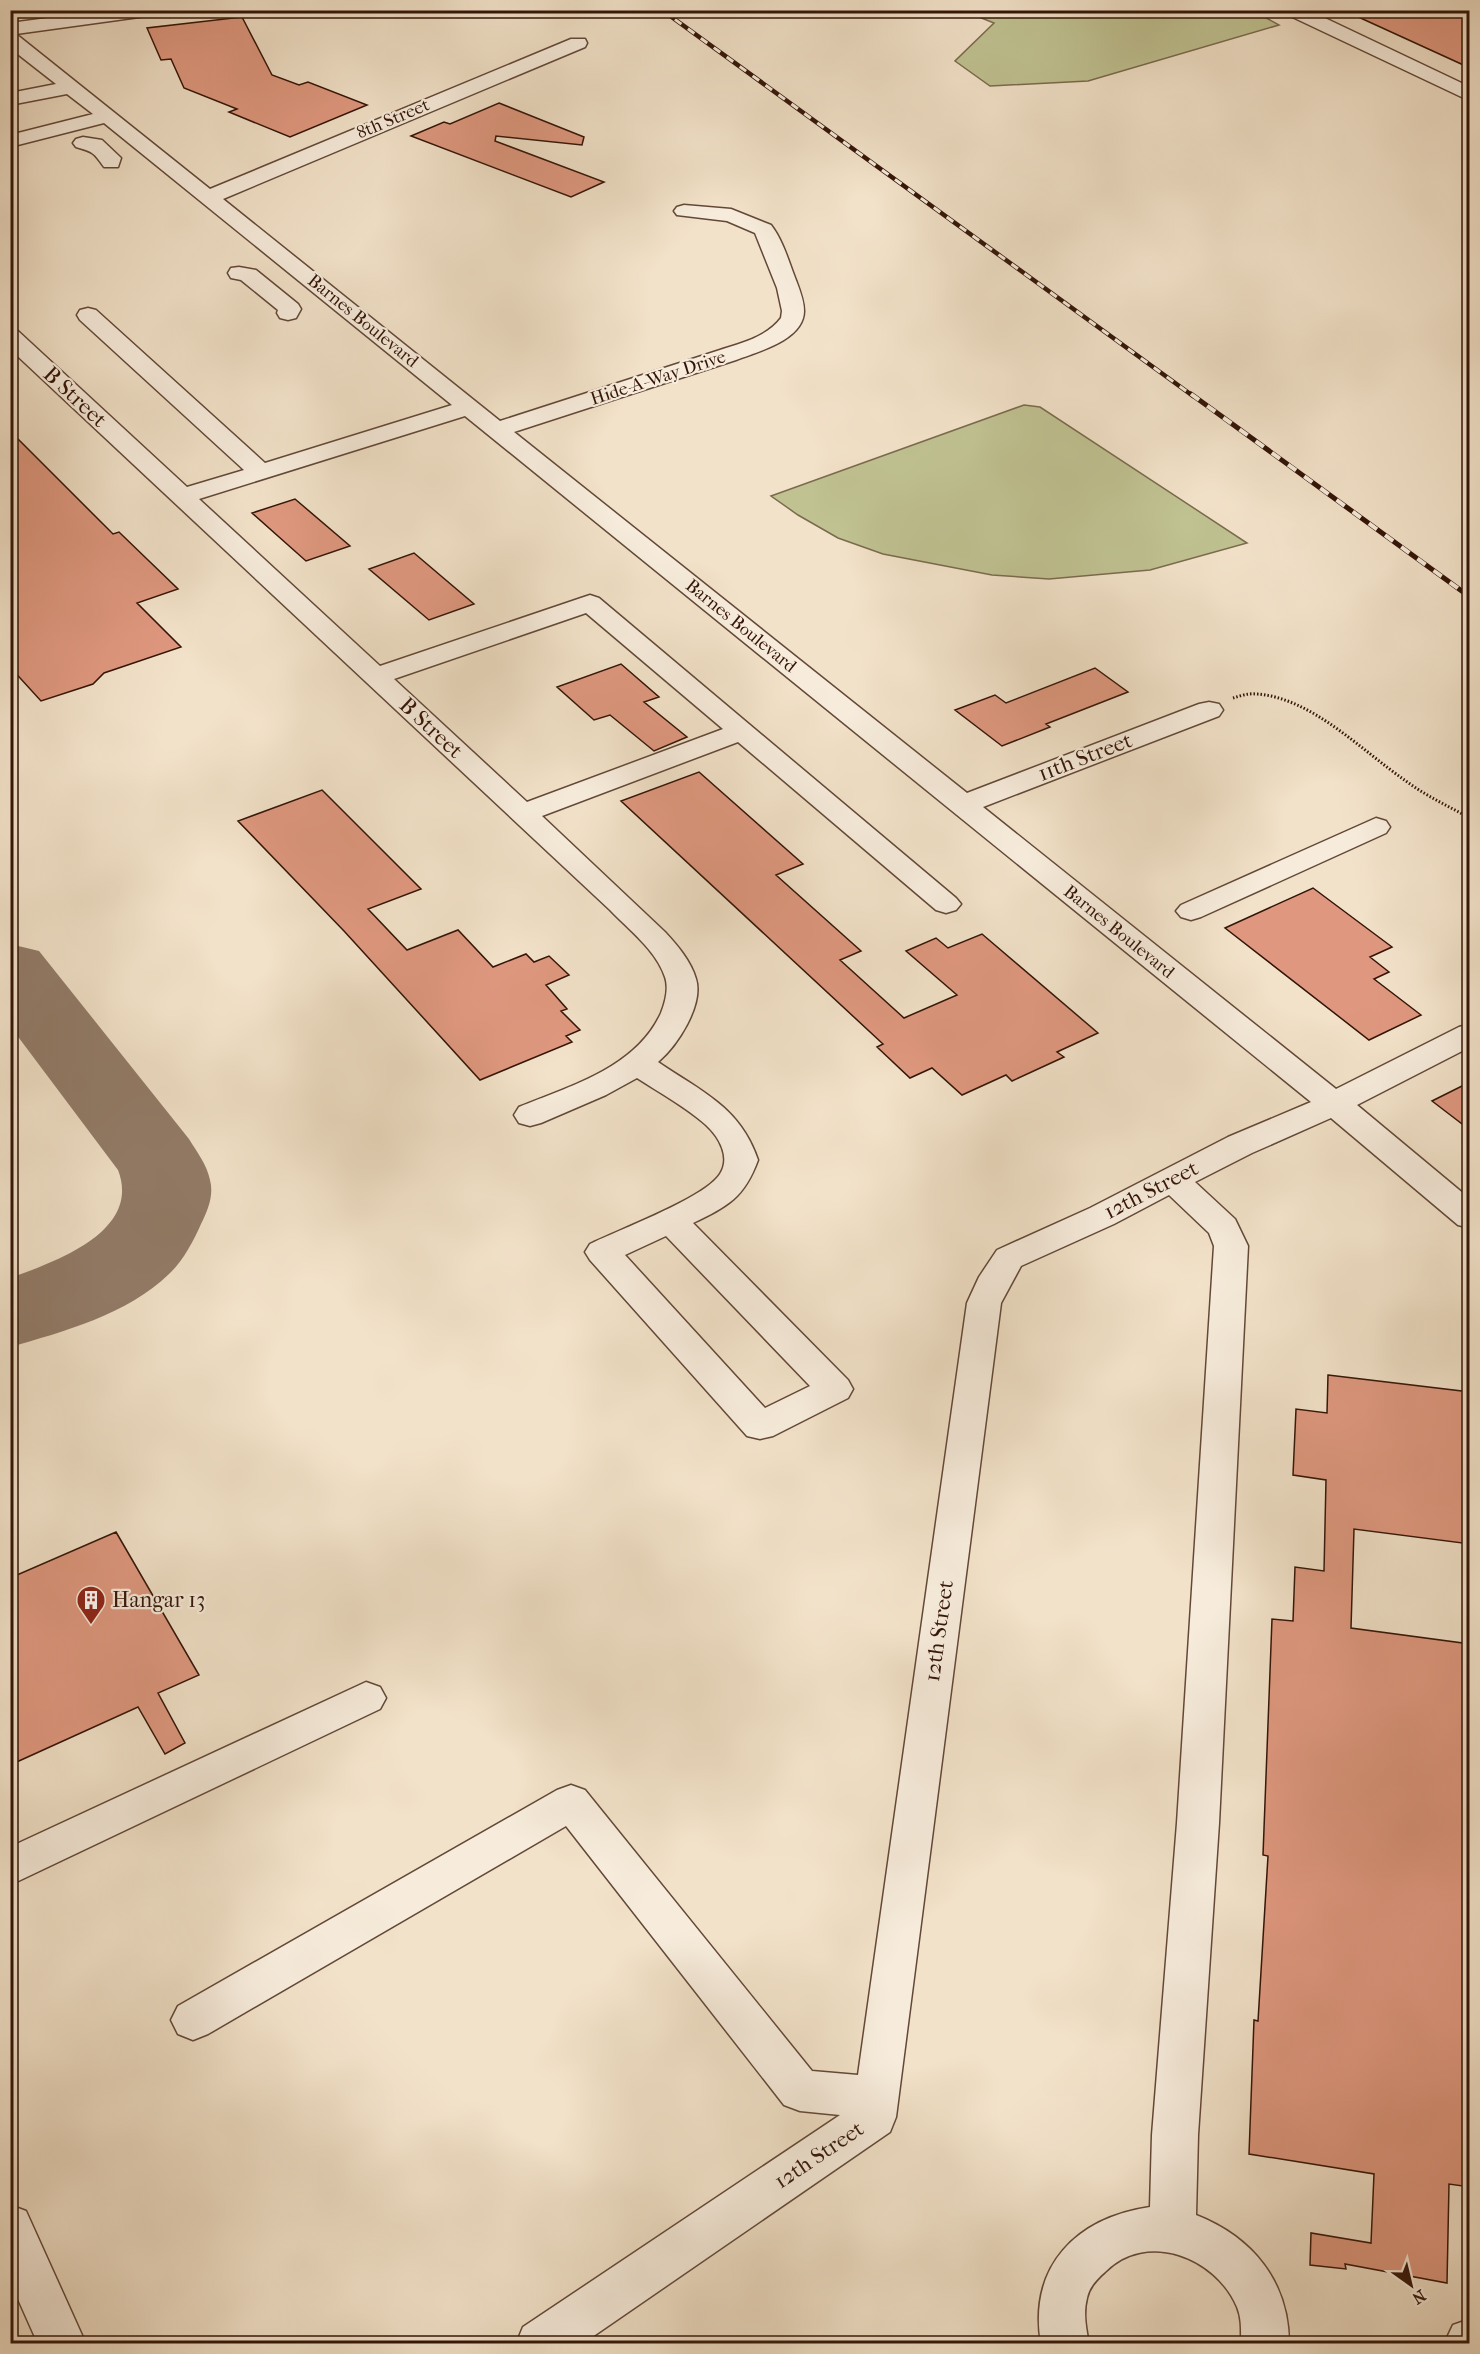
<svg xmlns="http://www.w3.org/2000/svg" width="1480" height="2354" font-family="'IM FELL French Canon',serif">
<rect width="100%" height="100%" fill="#f2e2c9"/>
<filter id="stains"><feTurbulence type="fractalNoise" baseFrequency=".00333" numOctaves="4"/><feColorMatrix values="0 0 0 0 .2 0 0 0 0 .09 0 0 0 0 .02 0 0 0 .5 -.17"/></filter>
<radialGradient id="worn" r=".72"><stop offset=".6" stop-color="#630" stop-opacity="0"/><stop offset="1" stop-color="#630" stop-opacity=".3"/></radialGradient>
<path fill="#c0c292" stroke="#7a6b4d" stroke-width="1.5" d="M1252,10L1279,25L1088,81L990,86L955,61L994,23L964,11Z
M1024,405L1040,407L1247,543L1150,570L1049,579L992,575L883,554L838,538L798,515L771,496Z"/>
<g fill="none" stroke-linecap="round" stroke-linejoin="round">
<path fill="#927b68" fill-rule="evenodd" d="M10,944L39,951L189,1139C197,1152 207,1165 210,1180C214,1195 208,1210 201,1224C193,1242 183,1261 169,1274C128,1314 63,1332 10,1347V1278C54,1262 142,1232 118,1170L10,1026Z"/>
</g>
<path fill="#df987f" stroke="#331408" stroke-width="1.5" d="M1343,10H1470V68Z
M242,17L272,75L299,85L308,82L367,105L290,137L229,112L237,109L184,88L171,59L161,60L147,28Z
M499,103L584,137L582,145L496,136L495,141L604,182L571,197L411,136L444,122L450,124Z
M10,431L113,534L119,532L178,589L137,603L181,647L104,673L93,684L41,701L10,667Z
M295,499L350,546L306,561L252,513Z
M414,553L474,604L429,620L369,569Z
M621,664L659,697L644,702L687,737L654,751L610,715L594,720L557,687Z
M1095,668L1128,692L1046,724L1050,727L1002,746L955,710L995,695L1006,703Z
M699,772L803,864L776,875L861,951L840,960L904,1018L957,995L906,951L936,938L948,948L982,934L1098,1033L1057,1052L1064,1057L1012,1081L1006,1075L962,1095L932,1068L910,1078L877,1047L883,1044L621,801Z
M322,790L421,889L368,909L407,950L458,930L493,967L526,954L534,962L549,956L569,975L546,985L567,1009L561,1011L580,1030L566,1036L572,1042L480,1080L344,931L238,821Z
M1313,888L1392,947L1370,957L1389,972L1374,979L1421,1015L1369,1040L1225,928Z
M1470,1082V1130L1432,1101Z
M1328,1375L1470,1392V1544L1354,1529L1351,1628L1470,1644V2187L1449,2184L1447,2283L1345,2264L1346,2269L1310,2265L1311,2233L1371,2243L1374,2174L1249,2154L1254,2020L1258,2021L1268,1856L1263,1855L1272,1619L1293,1621L1295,1567L1324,1571L1326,1480L1293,1475L1296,1409L1327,1413Z
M116,1532L199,1675L158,1693L185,1743L165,1754L138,1707L10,1765V1578Z"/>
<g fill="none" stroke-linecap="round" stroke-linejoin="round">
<g stroke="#634838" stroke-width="3">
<path id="minor" d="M108,10H163L154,15L16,34L210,189L571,39H585L587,43L585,47L223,199L500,421L720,350C741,343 767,337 781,318L782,311L777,288L755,233L727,221L677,215L674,211L677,207L684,205L731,209L771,225C782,239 788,259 794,275C798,286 804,299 804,311C804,340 757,352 736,360L514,432L967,793L1199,704L1209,702L1219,704L1223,710L1219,716L983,807L1336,1089L1459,1027L1470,1024V1047L1357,1105L1470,1199V1228L1458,1225L1331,1118L1252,1153L1195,1182L1235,1219L1248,1246L1219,1823L1198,2135L1196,2215C1252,2237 1289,2281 1289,2344H1241C1241,2331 1242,2319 1237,2307C1216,2257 1146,2230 1105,2272C1097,2279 1089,2287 1087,2298C1083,2313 1086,2328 1089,2344H1041C1028,2266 1076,2218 1150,2207L1152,2135L1177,1823L1214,1246L1209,1233L1169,1195L1114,1224L1021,1266L1001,1303L896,2117L890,2132L582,2344H516L523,2327L840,2115L800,2111L784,2105L566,1826L208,2034L193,2040L178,2034L171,2020L178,2006L557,1790L571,1785L585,1790L812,2071L858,2075L967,1303L979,1277L997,1250L1090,1208L1228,1137L1311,1102L465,416L199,499L380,666L581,598L590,595L599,598L956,898L961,904L956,910L946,913L936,910L738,742L542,816L665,932C677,945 691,961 696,979C704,1005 677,1046 658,1062C702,1092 740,1107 758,1160C744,1198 728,1206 693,1223L848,1380L853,1389L848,1398L773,1436L760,1439L747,1436L590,1260L585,1252L590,1244C618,1230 705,1198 720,1174C731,1157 719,1137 706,1125C686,1107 660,1093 637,1078L606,1095L541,1123L530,1126L519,1123L514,1115L519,1107C570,1086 636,1068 661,1013C665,1003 669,988 665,977C656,950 629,930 610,910L10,349V329L18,331L187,487L244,470L80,320L77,315L80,310L88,308L96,310L265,463L452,405L104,123L10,147V135L93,114L67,94L10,105V93L56,84L10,48V23ZM586,613L723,729L527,802L394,679ZM666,1236L810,1386L765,1408L625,1255Z
M1283,10H1308L1470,87V101L1286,14Z
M83,137L102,140L121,158L118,167H104C94,153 94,152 76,147L73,143L76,139Z
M239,267L256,270L298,304L301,309L296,318L288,320L280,318L277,313L278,310L241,280L231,278L228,273L231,268Z
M1376,818L1386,821L1390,827L1386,833L1201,917L1191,920L1181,917L1176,911L1181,905Z
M366,1682L380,1687L386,1698L380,1709L10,1885V1847Z
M10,2205L26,2211L86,2344H38L10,2281Z
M1470,2319V2344H1444L1453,2325Z"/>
</g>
<path stroke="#331408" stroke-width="3" stroke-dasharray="1.5 2" stroke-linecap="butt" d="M1233,698C1240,696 1248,693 1256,694C1311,697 1362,751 1406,781C1426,796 1448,806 1470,818"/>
<use href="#minor" fill="#f7ecdc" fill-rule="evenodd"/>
<g stroke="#331408" stroke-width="4.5">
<path id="rail-far1" d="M662,10L1193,396"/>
</g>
<g stroke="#331408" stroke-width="5">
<path id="rail" d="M1191,394L1470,597"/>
</g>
<use href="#rail-far1" stroke="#f7ecdc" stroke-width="3" stroke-dasharray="8" stroke-linecap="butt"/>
<use href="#rail" stroke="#f7ecdc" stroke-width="4" stroke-dasharray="10" stroke-linecap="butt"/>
</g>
<defs>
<g id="building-pin" transform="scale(1.5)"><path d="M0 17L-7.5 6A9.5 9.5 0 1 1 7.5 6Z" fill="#8f2418" stroke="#f7ecdc"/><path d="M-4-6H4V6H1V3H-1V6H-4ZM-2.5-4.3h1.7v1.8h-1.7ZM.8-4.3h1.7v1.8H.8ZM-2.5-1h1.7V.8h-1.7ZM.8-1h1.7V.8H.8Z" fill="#fff"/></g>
</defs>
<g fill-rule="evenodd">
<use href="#building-pin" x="91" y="1600"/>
</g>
<g text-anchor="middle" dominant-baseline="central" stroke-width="4.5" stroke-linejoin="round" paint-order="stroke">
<g font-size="18" fill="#331408" stroke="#f7ecdc">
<text transform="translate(393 119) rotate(-23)">8th Street</text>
<text transform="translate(363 321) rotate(39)">Barnes Boulevard</text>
<text transform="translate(658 378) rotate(-18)">Hide-A-Way Drive</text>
<text transform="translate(741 626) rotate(39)">Barnes Boulevard</text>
<text transform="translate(1119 932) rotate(39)">Barnes Boulevard</text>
</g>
<g font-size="22" fill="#331408" stroke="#f7ecdc">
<text transform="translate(75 397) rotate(43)">B Street</text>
<text transform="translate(431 728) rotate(43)">B Street</text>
<text transform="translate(1085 757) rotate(-21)">11th Street</text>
<text transform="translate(1151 1190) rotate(-27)">12th Street</text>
<text transform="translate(939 1631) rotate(-82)">12th Street</text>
<text transform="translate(819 2155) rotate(-34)">12th Street</text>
</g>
<g font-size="22" fill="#331408" stroke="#f7ecdc" text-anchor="start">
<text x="112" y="1600">Hangar 13</text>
</g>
</g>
<rect width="1480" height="2354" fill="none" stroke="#f2e2c9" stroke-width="36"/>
<rect x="12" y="12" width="1456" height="2330" fill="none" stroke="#331408" stroke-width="3"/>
<rect x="18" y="18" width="1444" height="2318" fill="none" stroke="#331408" stroke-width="1.5"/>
<g transform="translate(1411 2285) rotate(146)" stroke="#f7ecdc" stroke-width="4.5" paint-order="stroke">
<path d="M0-4.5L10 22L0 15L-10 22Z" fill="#331408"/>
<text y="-9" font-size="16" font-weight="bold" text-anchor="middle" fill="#331408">N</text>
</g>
<rect width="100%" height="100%" filter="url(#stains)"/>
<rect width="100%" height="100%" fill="url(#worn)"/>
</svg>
